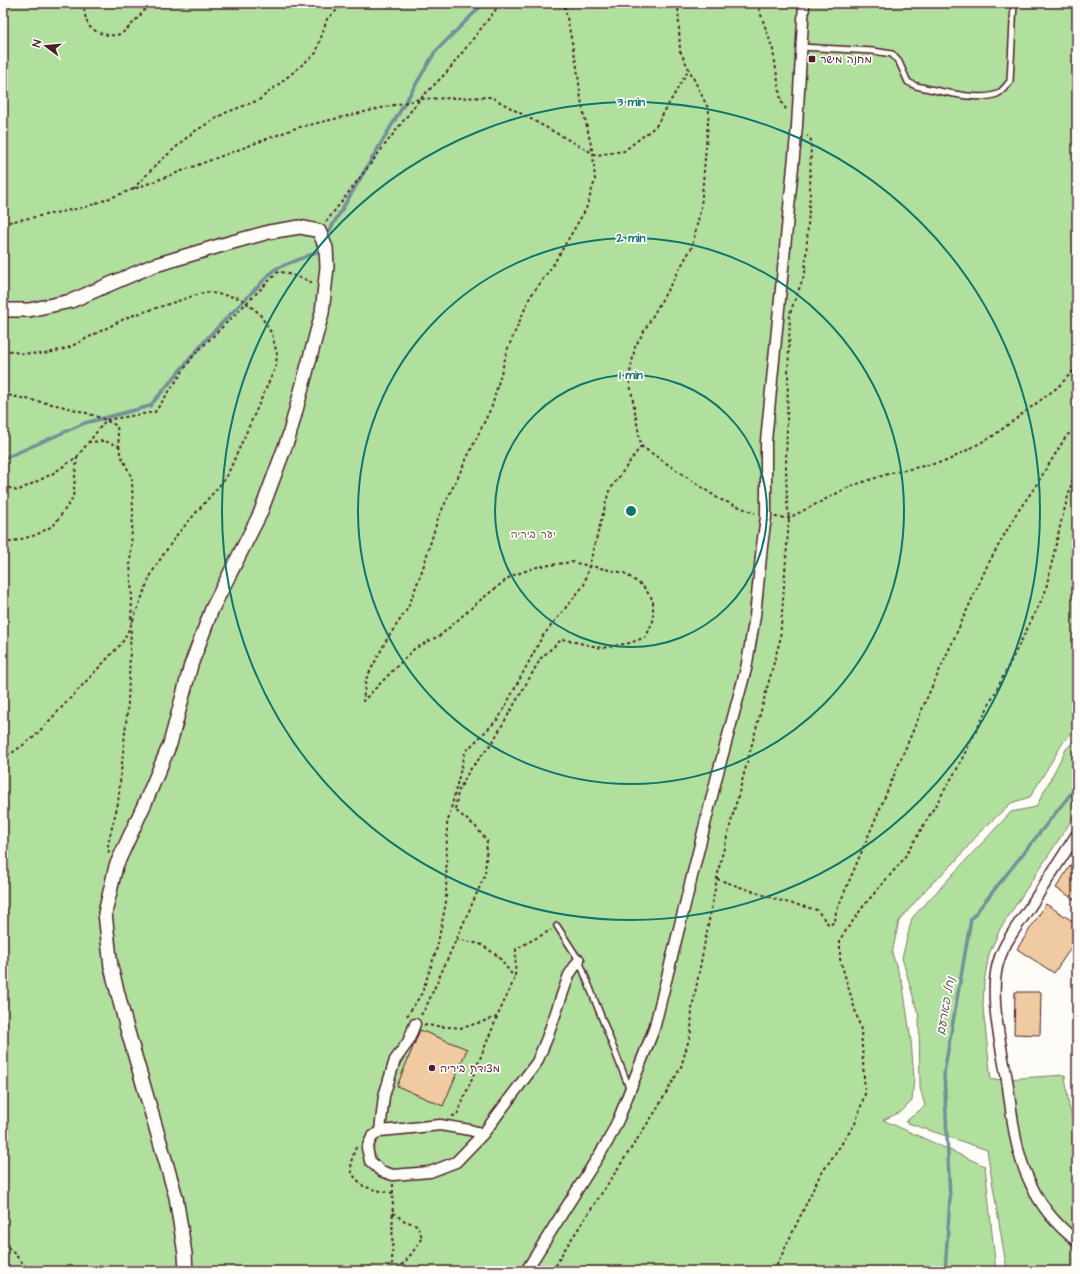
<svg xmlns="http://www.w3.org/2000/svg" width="1080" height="1274" font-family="'Architects Daughter','Playpen Sans Hebrew',sans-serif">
<rect width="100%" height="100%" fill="#fdfcf7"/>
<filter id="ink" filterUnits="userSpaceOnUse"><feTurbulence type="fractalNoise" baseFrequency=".025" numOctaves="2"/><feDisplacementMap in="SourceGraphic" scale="8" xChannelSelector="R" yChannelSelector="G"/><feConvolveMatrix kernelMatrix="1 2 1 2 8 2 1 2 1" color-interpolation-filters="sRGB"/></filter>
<g filter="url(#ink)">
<path fill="#b1df9e" stroke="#7e7f64" d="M3,3H1077V727L1064,741L1030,797L1011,803L980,832L954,863L928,887L899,921L892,953L903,986L911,1041L914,1077L912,1101L901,1112L883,1120L985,1166L996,1271H3Z
M1077,738V812L1000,929L989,954L984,982L983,1008L991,1080L1065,1075L1069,1107L1077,1131V1271H1007L987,1150L905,1122L925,1106L920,1088L919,1017L902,958L912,918L1011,812L1036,807L1066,749Z"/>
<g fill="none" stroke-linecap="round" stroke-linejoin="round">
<path stroke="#72919a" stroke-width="3.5" d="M325,238L435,52L484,3
M3,459L85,423L150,406L210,335L275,269L317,252L321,245
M945,1266L952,1271
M945,1271L950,1199L944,1073L971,919L1077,786"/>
</g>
<path fill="#f0caa0" stroke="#4a1f2b" d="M1077,855V901L1056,888Z
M1046,904L1077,924V939L1054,973L1017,949Z
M1015,992H1041L1040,1035L1014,1034Z
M420,1030L467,1049L443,1106L397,1086Z"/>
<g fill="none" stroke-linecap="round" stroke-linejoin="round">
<g stroke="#4a1f2b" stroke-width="8">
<path id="service" d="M801,47L873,51L892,54L899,62L908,82L916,86C935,90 980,102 997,94C1003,91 1006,86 1010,81L1014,3
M557,926L579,960L630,1090"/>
</g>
<g stroke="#4a1f2b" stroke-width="13">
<path id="minor" d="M1077,834C1061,859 1044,885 1028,910C1018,925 1006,940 1000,957C987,990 1001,1045 1007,1080C1012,1113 1014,1149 1029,1180C1039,1204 1056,1225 1077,1241
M496,1117L483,1134L456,1162L430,1172L393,1175L381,1171L370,1161L367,1148L372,1137L380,1131L402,1129L440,1125L470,1130L483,1134L537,1062L547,1038L569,975L579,960
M380,1131L384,1096L395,1060L408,1042L415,1024
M526,1271L608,1141L619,1118L654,1029L717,776L746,669L755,616L762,546L766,517V441L797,126L804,3"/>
</g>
<g stroke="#4a1f2b" stroke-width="16">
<path id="secondary" d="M3,310H29L71,301L152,266L229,243L269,232L300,227L319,231L326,248L327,267L322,313L289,436L260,514L212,609L191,665L170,744L145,803L116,866L105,913L111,967L126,1025L176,1197L185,1254L186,1271"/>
</g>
<path stroke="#4a1f2b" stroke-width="2" stroke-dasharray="3 3" stroke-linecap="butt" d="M84,3C84,10 85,21 90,27C97,34 114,38 122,33C131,27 143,12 150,3
M757,3L773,50L781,101L787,111
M133,189L157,164L192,133L225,113L259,100L290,75L316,53L327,19L345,3
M3,220L9,222L86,207L296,128L420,99L491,97L596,155L624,151L656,126L689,69
M326,222L420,99L447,72L501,3
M3,349L19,353L44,354L68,348L128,317L206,292L240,298L259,313L272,334L277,354L276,366L226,478L176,536L155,567L149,579L131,625L122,643L34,737L12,753L3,756
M3,394C41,403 83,407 117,426L120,453L132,478L133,514L130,563L132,598L131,623
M88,442L105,441L119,446
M641,446L719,499L755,513
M3,485L17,491L52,474L77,457L106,420L155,412L194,355L279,271L307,280L314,284
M775,517L789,518L851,486L891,473L947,461L993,436L1058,387L1077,367
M3,544L36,535L54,525L73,498L77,457
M109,853L108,844L118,803L128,703L131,627
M717,879L778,900L817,910L829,925L835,922L836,912L926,700L987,566L1016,514L1035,487L1067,435L1075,431
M456,939L480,944L498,956L514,977
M421,1015L426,1007L485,875L487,841L475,826L455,810L458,792L469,771L492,743L541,658L562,639L602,648L630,643L646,637L653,621V600L643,586L624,573L571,562L537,567L511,576L478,602L441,635L414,649L363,701L366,679L387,639L408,608L423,568L438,518L492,406L508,348L530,297L553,265L586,209L595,180L593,154L581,100L577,67L564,3
M407,1016L422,993L437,948L446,902L447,825L465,752L499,718L542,637L584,585L609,491L641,446L629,378L635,347L692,247L701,207L709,110L680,51L678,3
M424,1025L462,1028L497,1017L515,978L516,949L551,930
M452,1116L457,1115L497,1017
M356,1147L351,1162L352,1174L363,1186L375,1190L393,1193
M393,1213L405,1221L417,1225L422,1237C415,1250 406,1262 395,1271
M3,1244L11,1250L30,1271
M392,1271L393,1184
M553,1271L563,1252L657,1109L681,1067L691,1032L692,1009L720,863L780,640L789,518L787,502L786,466L788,379L790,313L805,273L810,193L811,140L807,136
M774,1271L819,1177L855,1124L865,1094L861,1030L840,959V939L865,904L903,860L957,769L1045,593L1061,522L1075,471V431L1077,427"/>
<use href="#service" stroke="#fdfcf7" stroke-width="5"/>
<use href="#minor" stroke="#fdfcf7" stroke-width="10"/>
<use href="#secondary" stroke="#fdfcf7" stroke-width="13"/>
</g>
</g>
<g fill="none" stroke="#0f766e" stroke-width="2">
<circle cx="631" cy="511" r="136"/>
<circle cx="631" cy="511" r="273"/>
<circle cx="631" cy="511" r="409"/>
</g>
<g fill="#4a1f2b" stroke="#fdfcf7" stroke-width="1.5">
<rect x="808" y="55" width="8" height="8" rx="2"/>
<circle cx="432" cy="1068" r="4"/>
</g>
<g text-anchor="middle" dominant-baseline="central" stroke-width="3.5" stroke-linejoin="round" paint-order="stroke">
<g font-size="11" fill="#4a1f2b" stroke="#fdfcf7" text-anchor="start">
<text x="820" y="59">מחנה מישר</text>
<text x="440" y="1068">מצודת ביריה</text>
</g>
<g font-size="11" fill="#69594e" stroke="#fdfcf7">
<text x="533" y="534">יער ביריה</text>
</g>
<g font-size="12" font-style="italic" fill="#5e5862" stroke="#fdfcf7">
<text transform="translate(946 1006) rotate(-80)">נחל פארעם</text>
</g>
</g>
<circle cx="631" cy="511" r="6" fill="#0f766e" stroke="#fdfcf7" stroke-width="2"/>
<g font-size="12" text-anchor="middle" font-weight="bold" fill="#0f766e" stroke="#fdfcf7" stroke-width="3.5" stroke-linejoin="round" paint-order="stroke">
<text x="631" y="106">3 min</text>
<text x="631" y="242">2 min</text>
<text x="631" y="379">1 min</text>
</g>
<rect width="1080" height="1274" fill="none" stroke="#fdfcf7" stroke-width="16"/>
<rect x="8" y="8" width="1064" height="1258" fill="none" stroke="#4a1f2b" stroke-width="1.5" filter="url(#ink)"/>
<g transform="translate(46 46) rotate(286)" stroke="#fdfcf7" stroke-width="3" paint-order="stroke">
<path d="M0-3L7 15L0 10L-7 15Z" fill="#4a1f2b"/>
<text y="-6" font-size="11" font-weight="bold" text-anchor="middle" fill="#4a1f2b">N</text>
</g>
</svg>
